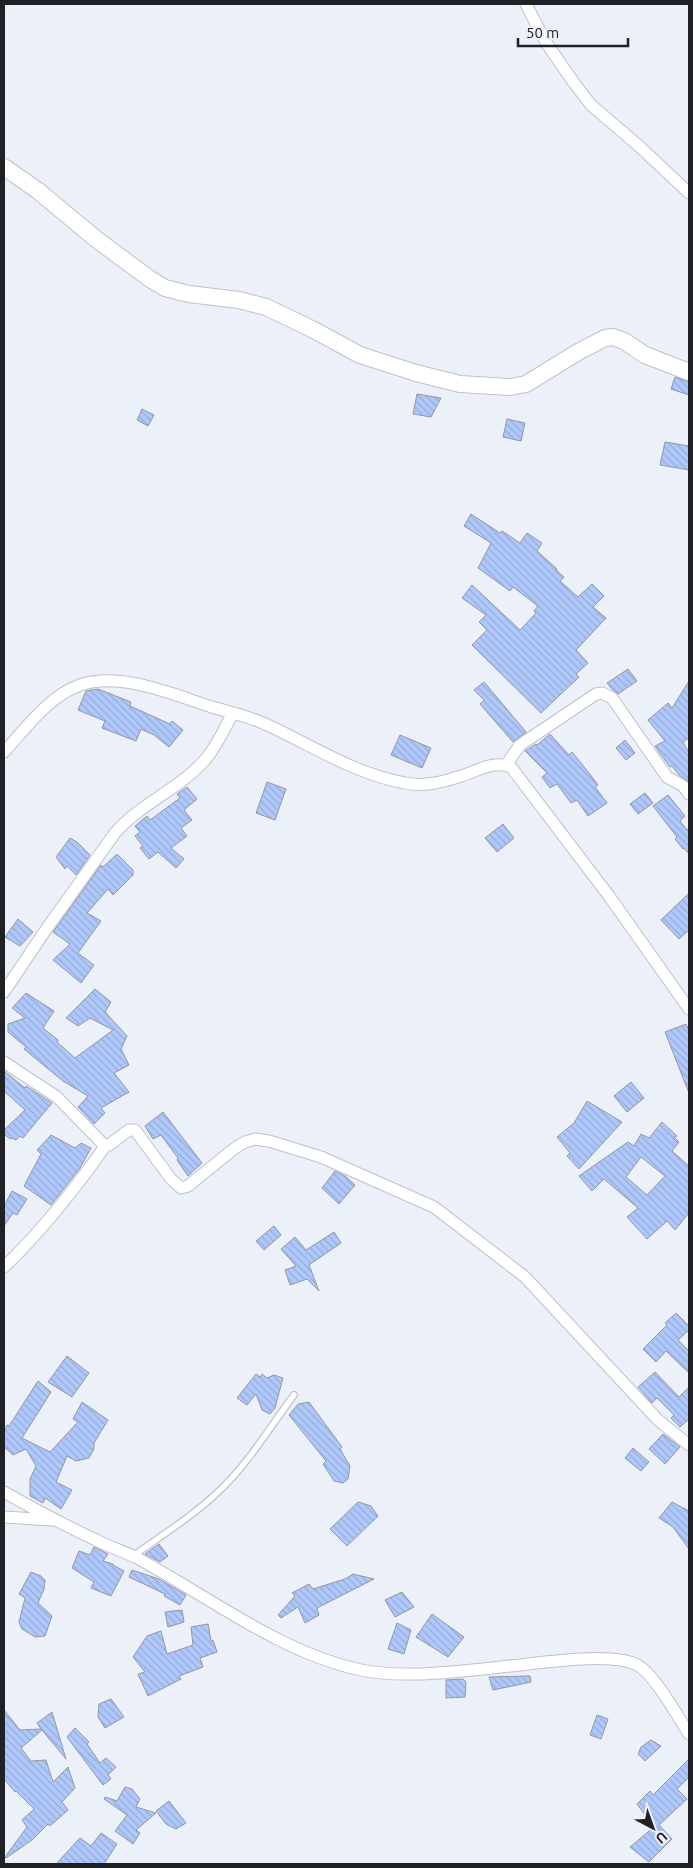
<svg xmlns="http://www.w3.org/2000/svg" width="693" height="1868" font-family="Ubuntu,sans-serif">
<defs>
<pattern id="building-back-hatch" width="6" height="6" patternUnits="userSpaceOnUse" patternTransform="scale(1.25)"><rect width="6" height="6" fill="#afc8fc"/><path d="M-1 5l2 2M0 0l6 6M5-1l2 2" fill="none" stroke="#96acd8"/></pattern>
</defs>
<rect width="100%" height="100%" fill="#ecf0f9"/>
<path fill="url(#building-back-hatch)" stroke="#93979f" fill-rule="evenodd" d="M675,377L689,382V395L671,389Z
M417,394L441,398L431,417L413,414Z
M142,409L154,415L148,426L137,420Z
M507,419L525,423L521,441L503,437Z
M665,442L689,446V470L660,465Z
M471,514L500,533L502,531L520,543L527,533L542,543L537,551L557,569L556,570L564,577L560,581L578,597L592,584L604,596L593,607L606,618L576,650L588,663L576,674L579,677L541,713L472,645L487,630L479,622L486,615L462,598L472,585L520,630L536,613L534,611L538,606L513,587L510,591L478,568L491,543L464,526Z
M628,669L637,681L618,694L612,689L607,683Z
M689,681V738L683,742L689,753V782L679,775L672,766L670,767L659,752L655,746L665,741L648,720L668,703L672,708Z
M484,682L526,732L513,742L480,704L484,700L474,690Z
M98,689L131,702L130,706L170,724L172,721L183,730L169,747L154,735L141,729L136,741L102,728L105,721L78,710L86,691Z
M550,734L569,755L572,752L589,773L598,785L595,787L607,803L588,816L577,800L571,803L557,784L550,788L542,777L547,773L525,751L536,744L537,745Z
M400,735L431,748L422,768L391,755Z
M625,740L635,753L626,760L616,748Z
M267,782L286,789L275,820L256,813Z
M187,787L197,799L184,810L192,820L181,828L187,836L171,848L184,859L176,868L158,852L149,859L140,848L143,846L135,836L140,832L135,826L147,816L150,820L180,798L177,794Z
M645,793L653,803L638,814L630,804Z
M668,795L685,816L680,821L687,830L689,828V854L684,848L683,849L675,839L677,837L653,806Z
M503,824L514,838L497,852L485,838Z
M70,838L77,842L90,855L76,875L67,866L65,869L56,857Z
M117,854L133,870V875L113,895L108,889L87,913L101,921L78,953L94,965L81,983L53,960L70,944L53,932L101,865L103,867Z
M689,893V930L679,939L661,920Z
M18,919L33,932L20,946L5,937Z
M95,989L111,1002L105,1012L127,1036L121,1049L129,1065L114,1073L129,1092L101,1108L105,1113L94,1124L78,1107L88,1096L63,1081L24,1049L26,1047L8,1032V1024L25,1018L12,1008L26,993L54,1011L43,1028L58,1040L57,1042L75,1058L113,1030L90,1018L78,1026L66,1018Z
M686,1024L689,1031V1093L665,1032Z
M4,1071L25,1088L26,1086L52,1103L23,1138L20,1136L16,1140L12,1138L10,1139L4,1134V1130L25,1110L4,1091Z
M631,1082L644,1098L627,1112L614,1096Z
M587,1101L622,1122L579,1169L567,1156L570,1153L557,1137L574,1123Z
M163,1112L202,1163L188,1176L177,1160L178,1158L161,1135L153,1139L145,1126Z
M662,1122L677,1136L674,1137L679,1142L672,1151L689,1166V1213L675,1230L667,1221L647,1239L627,1217L638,1208L604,1179L592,1191L579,1176L628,1142L634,1146L641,1134L649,1138ZM641,1157L665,1176L647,1195L626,1177Z
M51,1135L75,1148L81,1143L91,1148L80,1168L51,1205L24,1186L41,1154L37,1150Z
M335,1171L345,1176L355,1185L339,1204L322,1188Z
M12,1191L27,1199L17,1215L13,1213L4,1226V1206Z
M274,1226L281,1235L264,1250L256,1241Z
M334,1232L341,1243L309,1265L319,1291L307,1279L290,1285L285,1270L296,1266L281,1249L295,1237L306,1250Z
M676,1313L689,1326V1330L678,1340L689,1351V1373L666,1351L656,1362L643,1349L667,1325L665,1323Z
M67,1356L89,1373L72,1397L48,1382Z
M655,1372L679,1397L689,1387V1419L680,1427L671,1418L674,1415L657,1398L652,1403L638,1387Z
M256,1374L260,1377L262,1374L267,1378L274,1375L283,1378L275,1408L270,1414L262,1410L256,1394L247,1405L237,1398Z
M38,1381L51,1392L22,1438L50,1452L78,1422L73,1419L82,1402L108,1420L94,1443V1449L89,1458L76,1461L67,1456L56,1482L72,1490L61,1509L45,1498L43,1503L30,1496V1479L36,1466L26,1449L13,1455L4,1447V1432L7,1425L9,1426Z
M309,1402L342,1447L340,1449L350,1466L348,1479L343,1483L334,1481L323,1464L326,1461L289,1415L298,1404Z
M663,1434L680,1447L665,1464L649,1449Z
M633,1448L649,1462L641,1471L625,1458Z
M358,1502L371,1506L378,1516L347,1546L330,1529Z
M672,1502L689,1511V1549L673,1527L659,1518Z
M159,1544L168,1556L160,1562L145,1554Z
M94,1547L108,1554L103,1561L113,1564V1565L124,1571L111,1596L91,1588L94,1582L72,1568L79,1551L90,1555Z
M132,1570L159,1579L186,1595L180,1605L164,1596L165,1594L129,1577Z
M31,1572L41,1576L45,1580L44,1589L38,1603L52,1616L45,1636L35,1637L22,1629L19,1622L25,1598L19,1594Z
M353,1574L374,1579L317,1608L319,1615L305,1623L298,1607L281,1618L278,1615L295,1596L292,1593L309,1584L313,1589L345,1579Z
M402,1592L414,1607L395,1617L385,1600Z
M182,1610L184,1622L168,1627L165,1612Z
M432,1614L464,1637L448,1657L416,1637Z
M397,1623L411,1630L404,1654L388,1649Z
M208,1624L211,1641L213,1640L217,1652L200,1658L203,1667L179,1676L181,1679L148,1696L138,1674L145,1672L133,1657L147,1636L161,1631L167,1654L193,1645L191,1627Z
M530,1676L531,1682L493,1690L489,1677Z
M463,1679L466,1682L465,1697L446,1698V1680Z
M111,1699L124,1717L105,1728L98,1717L99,1704Z
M4,1710L20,1730L41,1729L37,1723L52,1712L66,1759L42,1730L21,1748L31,1761L46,1760L53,1782L68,1767L75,1788L62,1802L68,1810L50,1826L48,1824L32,1840L6,1858L5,1857L27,1827L22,1820L34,1809L16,1791L15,1792L4,1779Z
M597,1715L608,1719L601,1739L590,1735Z
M75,1728L89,1742L87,1744L100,1763L106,1758L116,1767L108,1775L111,1779L103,1785L67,1737Z
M651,1740L661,1746L645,1761L638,1754L641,1747Z
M689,1759V1777L677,1789L687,1799L659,1825L672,1839L649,1862L630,1847L654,1827L637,1804L650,1791L653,1795Z
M125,1787L132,1789L140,1799L136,1807L156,1813L136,1830L140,1833L133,1844L115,1831L127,1815L104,1799L105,1797L117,1801Z
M169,1801L186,1823L176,1829L166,1824L156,1811Z
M101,1833L117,1844L104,1864H56L80,1838L91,1846Z"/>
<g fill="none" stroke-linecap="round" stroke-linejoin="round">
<g stroke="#bec2ca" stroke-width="8">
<path id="lane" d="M133,1556C162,1535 193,1516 219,1491C248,1464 270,1427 294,1395"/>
</g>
<g stroke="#bec2ca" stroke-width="13">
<path id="street" d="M526,4L545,41L574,83L591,105L640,147L689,193
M4,752C26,728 49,696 80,685C120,671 174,695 212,707C229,712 247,716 263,723C310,744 354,774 405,783C424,787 443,782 461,776C478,771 493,760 511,767L609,896L689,1009
M506,765L520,745L596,694L602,693L612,698L667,777L683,786L689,794
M4,992L47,928L115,833C140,804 179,789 205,760C217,746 224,729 233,713
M4,1062L57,1097L103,1144L109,1145L129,1130H135L171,1179L181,1188L188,1186L235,1148L245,1142L255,1139L269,1141L321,1157L434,1207L525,1277L658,1420L689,1445
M4,1267C43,1230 75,1189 106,1145
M4,1492C34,1509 64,1525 96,1540C108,1546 122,1551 135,1557C207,1595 280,1653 361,1670C406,1679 464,1671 510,1666C540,1663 615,1651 639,1666C656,1677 678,1717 689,1734
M4,1517L51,1520"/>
</g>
<g stroke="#bec2ca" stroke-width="18">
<path id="secondary" d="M4,167L37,190L96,239L150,279L165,288L189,294L239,300L266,307L312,329L360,355L416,373L460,384L510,387L526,384L578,352L605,338L613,337L624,341L645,355L689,372"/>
</g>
<use href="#lane" stroke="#fff" stroke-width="5.5"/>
<use href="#street" stroke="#fff" stroke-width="11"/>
<use href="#secondary" stroke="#fff" stroke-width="16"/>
</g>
<rect width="693" height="1868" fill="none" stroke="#202125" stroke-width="10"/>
<g transform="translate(653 1828) rotate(139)" stroke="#ecf0f9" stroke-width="4" paint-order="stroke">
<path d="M0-4L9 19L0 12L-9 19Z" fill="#202125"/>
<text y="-8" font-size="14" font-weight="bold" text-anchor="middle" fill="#202125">U</text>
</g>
<path d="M518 38v8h110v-8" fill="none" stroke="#202125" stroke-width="2.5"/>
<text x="526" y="38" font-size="15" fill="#202125" stroke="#ecf0f9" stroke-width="4" paint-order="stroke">50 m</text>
</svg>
